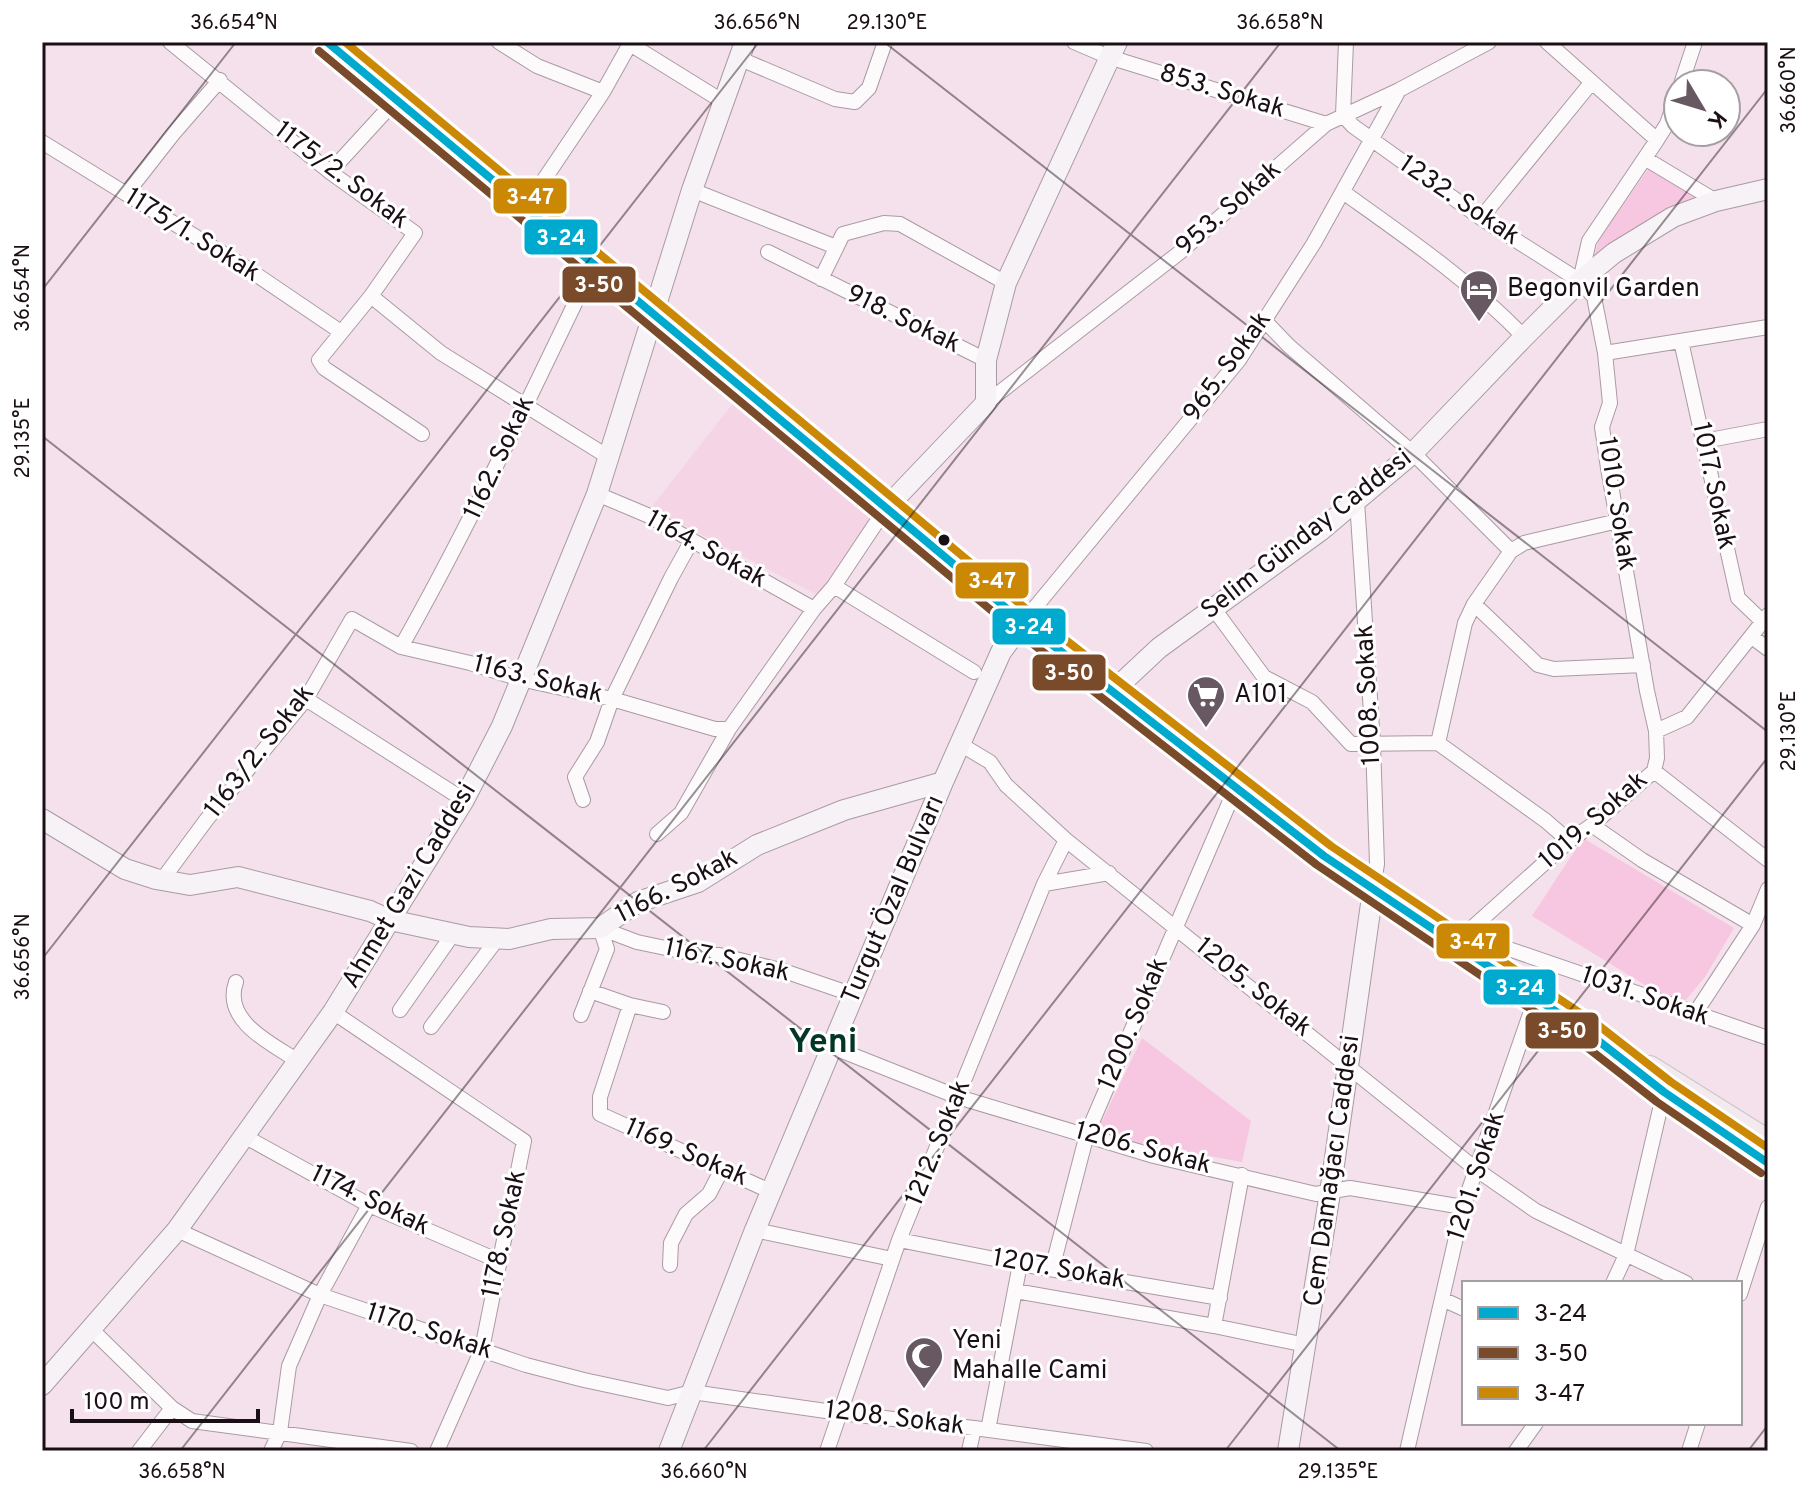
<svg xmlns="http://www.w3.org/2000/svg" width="1810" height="1493" font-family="Overpass,sans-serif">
<rect width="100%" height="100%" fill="#f4e1eb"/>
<path fill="#f4d4e5" d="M734,402L874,520L819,596L651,508Z"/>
<path fill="#f7c7e1" d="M1649,168L1701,197L1593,260L1599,239Z
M1583,838L1734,928L1705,977L1684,1002L1663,996L1532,916Z
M1142,1038L1251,1121L1242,1162L1135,1143L1100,1125Z"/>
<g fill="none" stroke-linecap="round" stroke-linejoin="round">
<g stroke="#a99ba2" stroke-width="16">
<path id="street" d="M170,42L330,172L415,233L371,296L319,360L324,368L422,434
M499,42L537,66L603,92
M1074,42L1109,57L1326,124
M1346,42L1343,115L1353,126L1481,218L1580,281L1594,297L1605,353L1610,403L1602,427L1608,468L1647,691L1656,731
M1547,42L1657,140
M630,44L722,101
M738,58L835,99L855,102L869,88L885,42
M1681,84L1695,42
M42,142L248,269L341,332
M1646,159L1716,201
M330,172L395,101
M692,190L836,247
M1343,192C1406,237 1469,280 1524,337
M126,194L173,134L220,80
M525,208L603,92L631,42
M1481,218L1591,83
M768,252L986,360
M821,279L843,234L884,223L900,224L1006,283
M1580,281L1589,241L1657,140L1667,124L1678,92
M371,296L441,353L610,458
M1264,320L1289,346L1413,453L1511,551
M1681,341L1738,598L1762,621
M1605,353L1768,327
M986,403L1179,253L1326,124L1399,90L1489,42
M1704,441L1768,429
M597,494L647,515L814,609
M1357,501L1373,743L1377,864L1373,890
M834,586L974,672
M1474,604L1538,665L1554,669L1643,665
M1214,609L1264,677L1312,702L1351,744L1438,743L1546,821L1569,841
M1023,622L1239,360L1314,243L1399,90
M1752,637L1768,649
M401,647C471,523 531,394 593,266
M306,699L464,800
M1438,743L1465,623L1474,604L1511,551L1524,543L1618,521
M960,744L990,762L1006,785L1066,840L1477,1170L1536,1211L1686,1283
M1654,771L1768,860
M583,800L575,777L597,742L612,699L671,578L692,540
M1592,825L1642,860L1753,925
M657,834L681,813L729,729L814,609L834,586L886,508
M162,880L207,819L306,699L352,619L401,647L470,663L520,679L612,699L715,729H729
M1044,884L1109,873
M600,928L637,942L699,955H719L784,971L854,995
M1454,944L1569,841L1592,825L1654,771L1657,758L1656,731L1687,717L1768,615
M1481,961L1500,946L1768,1038
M236,982C222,1021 272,1044 298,1061
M590,991L630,1005L663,1012
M630,1005L600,1097V1114L772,1192
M400,1010L453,934
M333,1012L524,1141L482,1349L437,1451
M581,1015L607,949L600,928
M1694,1015L1753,925L1768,889
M431,1027L498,938
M832,1047L958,1097L1154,1156L1316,1194L1350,1188L1463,1207
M244,1136L369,1205L499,1261
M177,1230L320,1295L526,1365L584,1380L668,1398L692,1392L840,1413L974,1428L1146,1451
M755,1230L892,1259
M899,1240L1020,1264L1220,1298
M670,1265L671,1243L686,1214L709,1194L722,1169
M1052,1269L1087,1134L1236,787
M1613,1283L1626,1255L1664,1092
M1015,1291L1214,1326L1306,1345
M1740,1294L1768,1207
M1442,1299L1464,1309
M1214,1326L1242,1175
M92,1330L172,1408L192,1421L411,1451
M988,1430L1020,1264
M139,1451L172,1408
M271,1451L280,1432L289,1366L320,1295L369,1205
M827,1451L899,1240L1044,884L1066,840
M969,1451L974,1428
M1407,1451L1463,1207L1536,997
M1516,1451L1536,1423
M1689,1451L1698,1423"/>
</g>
<g stroke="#a99ba2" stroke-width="22">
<path id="secondary" d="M886,508L986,403V360L1006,283L1117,42
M1113,691L1159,648L1320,531L1413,453L1524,337L1580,281L1614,253L1673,217L1716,201L1768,189
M42,819L125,869L156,879L190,885L238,877L370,911L390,920L469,937L509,939L551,929L600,928L638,902L698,882L757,845L844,810L943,782
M42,1385L177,1230L333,1012L464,800L502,726L597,494L692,190L745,42
M669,1451L755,1230L943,782L1001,652L1023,622
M1288,1451L1330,1193L1373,890"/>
</g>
<g stroke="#cdc5c9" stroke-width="24">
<path id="primary" d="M327,42L395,101L1023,622L1324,856L1591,1035L1664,1092L1768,1163
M1650,1067L1768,1141"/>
</g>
<use href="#street" stroke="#fdfafc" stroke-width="14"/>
<use href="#secondary" stroke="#f7f2f5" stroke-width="20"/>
<use href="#primary" stroke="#f3eaee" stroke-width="22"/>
<g stroke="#fff" stroke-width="14">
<path id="bus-1" d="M327,42L1023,622L1324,856L1591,1035L1664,1092L1768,1163"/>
</g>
<g stroke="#fff" stroke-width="14">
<path id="bus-2" d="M319,51L1016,631L1317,865L1584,1045L1657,1102L1761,1173"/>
</g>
<g stroke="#fff" stroke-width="14">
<path id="bus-3" d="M345,42L1031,613L1331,846L1598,1025L1671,1082L1768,1148"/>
</g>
<use href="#bus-1" stroke="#00a9ce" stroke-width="8"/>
<use href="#bus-2" stroke="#7a4b2a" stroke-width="8"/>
<use href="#bus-3" stroke="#cb8804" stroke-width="8"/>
</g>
<path fill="none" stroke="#1b0f16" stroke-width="2" stroke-opacity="0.45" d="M884,42L1768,732M42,290L236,42M42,436L1341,1451M42,959L759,42M180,1451L1281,42M703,1451L1768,88M1225,1451L1768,757M1748,1451L1768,1425"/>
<defs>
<g id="hotel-pin" transform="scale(2)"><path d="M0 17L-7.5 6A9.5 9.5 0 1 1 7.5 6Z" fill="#675861" stroke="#fff"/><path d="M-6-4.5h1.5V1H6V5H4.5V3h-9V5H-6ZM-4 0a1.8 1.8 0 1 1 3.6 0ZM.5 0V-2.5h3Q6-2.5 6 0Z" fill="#fff"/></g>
<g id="supermarket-pin" transform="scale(2)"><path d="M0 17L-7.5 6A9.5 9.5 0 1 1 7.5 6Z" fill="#675861" stroke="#fff"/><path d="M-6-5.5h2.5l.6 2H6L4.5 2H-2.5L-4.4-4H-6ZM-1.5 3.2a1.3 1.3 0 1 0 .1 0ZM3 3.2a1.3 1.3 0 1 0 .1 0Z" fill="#fff"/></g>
<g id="mosque-pin" transform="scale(2)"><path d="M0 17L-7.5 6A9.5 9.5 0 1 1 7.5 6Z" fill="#675861" stroke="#fff"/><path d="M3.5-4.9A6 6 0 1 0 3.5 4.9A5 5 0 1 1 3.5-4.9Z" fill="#fff"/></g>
</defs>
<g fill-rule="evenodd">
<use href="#hotel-pin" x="1479" y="289"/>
<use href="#supermarket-pin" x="1206" y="695"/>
<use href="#mosque-pin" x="924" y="1356"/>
</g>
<circle fill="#1b0f16" stroke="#fff" stroke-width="3" cx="944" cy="540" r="7"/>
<g text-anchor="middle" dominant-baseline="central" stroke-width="6" stroke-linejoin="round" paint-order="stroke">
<g font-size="26" fill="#1b0f16" stroke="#fff">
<text transform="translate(1222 92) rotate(17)">853. Sokak</text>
<text transform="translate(341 176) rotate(37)">1175/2. Sokak</text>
<text transform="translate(1459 201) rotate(34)">1232. Sokak</text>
<text transform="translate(1229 209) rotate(-41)">953. Sokak</text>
<text transform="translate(192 236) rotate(32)">1175/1. Sokak</text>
<text transform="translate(903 320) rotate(26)">918. Sokak</text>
<text transform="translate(1228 367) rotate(-54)">965. Sokak</text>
<text transform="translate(500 458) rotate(-65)">1162. Sokak</text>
<text transform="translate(1713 486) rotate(78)">1017. Sokak</text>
<text transform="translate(1616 504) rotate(81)">1010. Sokak</text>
<text transform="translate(1307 535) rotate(-38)">Selim Günday Caddesi</text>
<text transform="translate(706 550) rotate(29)">1164. Sokak</text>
<text transform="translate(538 680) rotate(14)">1163. Sokak</text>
<text transform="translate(1369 695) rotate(-93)">1008. Sokak</text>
<text transform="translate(260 752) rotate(-52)">1163/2. Sokak</text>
<text transform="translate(1594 821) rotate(-41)">1019. Sokak</text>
<text transform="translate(410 886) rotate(-59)">Ahmet Gazi Caddesi</text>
<text transform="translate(677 887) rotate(-27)">1166. Sokak</text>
<text transform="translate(894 900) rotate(-67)">Turgut Özal Bulvarı</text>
<text transform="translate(727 961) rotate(12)">1167. Sokak</text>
<text transform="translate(1253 988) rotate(39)">1205. Sokak</text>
<text transform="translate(1645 997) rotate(19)">1031. Sokak</text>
<text transform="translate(1134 1024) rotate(-67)">1200. Sokak</text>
<text transform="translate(939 1143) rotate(-68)">1212. Sokak</text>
<text transform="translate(1143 1149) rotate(15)">1206. Sokak</text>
<text transform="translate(686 1153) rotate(24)">1169. Sokak</text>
<text transform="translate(1333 1171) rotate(-82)">Cem Damağacı Caddesi</text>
<text transform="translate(1477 1176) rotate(-72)">1201. Sokak</text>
<text transform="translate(370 1201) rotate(26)">1174. Sokak</text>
<text transform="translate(505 1234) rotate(-78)">1178. Sokak</text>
<text transform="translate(1059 1270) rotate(10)">1207. Sokak</text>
<text transform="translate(429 1332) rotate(18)">1170. Sokak</text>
<text transform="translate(895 1419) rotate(7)">1208. Sokak</text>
</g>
<g font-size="26" fill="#1b0f16" stroke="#fff" text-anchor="start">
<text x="1507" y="289">Begonvil Garden</text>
<text x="1234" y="695">A101</text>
<text x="952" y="1341">Yeni<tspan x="952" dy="30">Mahalle Cami</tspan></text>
</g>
<g font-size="34" font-weight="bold" fill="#033626" stroke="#fff">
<text x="823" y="1043">Yeni</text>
</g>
</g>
<g stroke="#fff" stroke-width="3">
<rect x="492" y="177" width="76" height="38" rx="8" fill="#cb8804"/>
<rect x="523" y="218" width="76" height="38" rx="8" fill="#00a9ce"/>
<rect x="561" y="265" width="76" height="39" rx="8" fill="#7a4b2a"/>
<rect x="954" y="561" width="76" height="39" rx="8" fill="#cb8804"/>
<rect x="991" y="607" width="76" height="39" rx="8" fill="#00a9ce"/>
<rect x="1031" y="653" width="76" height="39" rx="8" fill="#7a4b2a"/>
<rect x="1435" y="922" width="76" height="38" rx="8" fill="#cb8804"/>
<rect x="1482" y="968" width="75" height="38" rx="8" fill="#00a9ce"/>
<rect x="1524" y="1011" width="76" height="39" rx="8" fill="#7a4b2a"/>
</g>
<g font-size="22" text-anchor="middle" font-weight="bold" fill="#fff">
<text x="530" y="204">3-47</text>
<text x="561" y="245">3-24</text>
<text x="599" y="292">3-50</text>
<text x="992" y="588">3-47</text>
<text x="1029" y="634">3-24</text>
<text x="1069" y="680">3-50</text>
<text x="1473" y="949">3-47</text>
<text x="1520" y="995">3-24</text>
<text x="1562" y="1038">3-50</text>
</g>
<rect width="1810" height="1493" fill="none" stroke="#ffffff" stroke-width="88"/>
<rect x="1462" y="1281" width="280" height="144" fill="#ffffff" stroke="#a49fa2" stroke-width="2"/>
<rect x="1478" y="1307" width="40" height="12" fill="#00a9ce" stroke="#a49fa2" stroke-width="2"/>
<text x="1534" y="1321" font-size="24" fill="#1b0f16">3-24</text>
<rect x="1478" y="1347" width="40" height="12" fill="#7a4b2a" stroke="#a49fa2" stroke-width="2"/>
<text x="1534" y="1361" font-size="24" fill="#1b0f16">3-50</text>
<rect x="1478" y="1387" width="40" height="12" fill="#cb8804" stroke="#a49fa2" stroke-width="2"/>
<text x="1534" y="1401" font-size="24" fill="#1b0f16">3-47</text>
<g transform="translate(1702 108) rotate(128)"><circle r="38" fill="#ffffff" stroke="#a49fa2" stroke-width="2"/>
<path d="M0-6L14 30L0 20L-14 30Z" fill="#675861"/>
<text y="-12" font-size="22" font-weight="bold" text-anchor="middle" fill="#1b0f16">K</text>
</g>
<path d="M72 1409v12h186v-12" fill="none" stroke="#1b0f16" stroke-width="4"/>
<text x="84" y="1409" font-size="24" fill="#1b0f16" stroke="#ffffff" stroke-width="6" paint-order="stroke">100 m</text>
<rect x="44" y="44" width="1722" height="1405" fill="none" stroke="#1b0f16" stroke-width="3"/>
<g font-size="20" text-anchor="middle" fill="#1b0f16">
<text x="234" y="29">36.654°N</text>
<text x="757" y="29">36.656°N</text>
<text x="887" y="29">29.130°E</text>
<text x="1280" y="29">36.658°N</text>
<text transform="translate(1788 90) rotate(-90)" y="7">36.660°N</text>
<text transform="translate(22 288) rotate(-90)" y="7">36.654°N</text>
<text transform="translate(22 438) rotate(-90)" y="7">29.135°E</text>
<text transform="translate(1788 731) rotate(-90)" y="7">29.130°E</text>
<text transform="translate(22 957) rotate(-90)" y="7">36.656°N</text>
<text x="182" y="1478">36.658°N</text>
<text x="704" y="1478">36.660°N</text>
<text x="1338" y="1478">29.135°E</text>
</g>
</svg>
